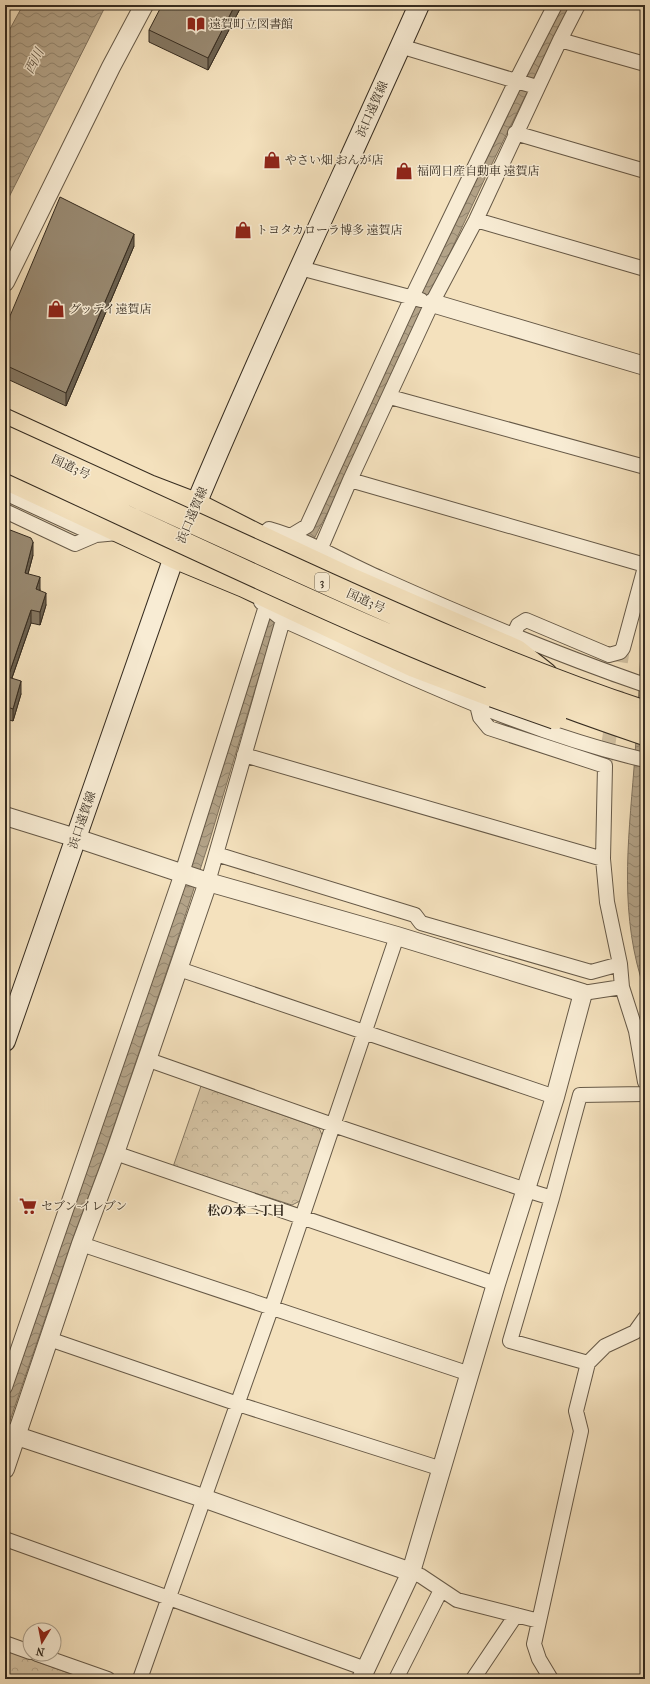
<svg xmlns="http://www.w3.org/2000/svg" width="650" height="1684" font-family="'IM FELL French Canon','Noto Serif JP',serif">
<defs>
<pattern id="forest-crowns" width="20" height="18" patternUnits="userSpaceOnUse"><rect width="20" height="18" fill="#d4c2a2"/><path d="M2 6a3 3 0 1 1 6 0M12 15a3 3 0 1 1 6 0" fill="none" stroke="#b7a78b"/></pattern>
<pattern id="water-waves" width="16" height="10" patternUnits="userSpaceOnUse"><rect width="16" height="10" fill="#b3a388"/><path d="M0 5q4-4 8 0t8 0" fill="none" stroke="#92856f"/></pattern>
</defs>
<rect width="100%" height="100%" fill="#f4e1bd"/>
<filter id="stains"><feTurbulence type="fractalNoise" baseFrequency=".005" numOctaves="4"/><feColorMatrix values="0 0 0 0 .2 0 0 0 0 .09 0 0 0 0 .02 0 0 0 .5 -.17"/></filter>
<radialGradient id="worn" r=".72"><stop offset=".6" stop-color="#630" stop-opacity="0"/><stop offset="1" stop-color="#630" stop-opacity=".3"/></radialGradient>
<path fill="url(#forest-crowns)" stroke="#857761" d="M201,1086L319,1128L323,1137L302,1200L292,1205L173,1167Z
M5,1650L85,1679H5Z"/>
<path fill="url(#water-waves)" stroke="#81735e" d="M23,5H106L5,205V38Z
M559,5H570L486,176L336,496L292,582L269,643L210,839L174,950L105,1152L74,1235L5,1435V1401L265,620L321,506L427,280Z
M645,634V991C619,916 628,845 634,768C637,730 639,691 641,652Z"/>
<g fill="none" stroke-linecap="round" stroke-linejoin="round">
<path stroke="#cebd9e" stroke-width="14" stroke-dasharray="14 7" stroke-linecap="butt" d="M605,766L623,648"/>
<g stroke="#665947" stroke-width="16">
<path id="minor" d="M560,40L645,64
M400,46L516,81L555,5
M515,133L645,171
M476,220L645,269
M300,268L421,300
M390,397L645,467
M350,480L645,565
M5,493L96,535
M5,511L75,544L96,535L118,533
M292,535L307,526L412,297L516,81L537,87
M261,537L269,529C308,540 343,562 380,578C467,617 555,654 645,685
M320,550L350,480L432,303L476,220L560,40L578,5
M261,602L283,620C401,672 519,731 645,760
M514,634L518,625L526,620L609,655L620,652L623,648L645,567
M477,705L480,717L489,728L605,766L603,859L607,902L620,964L622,987L636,1031L645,1082
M244,755L603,859
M216,854L415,915L421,923L591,972L620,964
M208,882L283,620
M179,969L555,1097
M583,993L622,987
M146,1059L333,1125L526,1190L552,1198
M115,1153L496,1284
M81,1244L470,1374
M49,1339L238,1404L442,1469
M588,1363L510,1341L552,1198L580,1095L645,1094
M5,1387L182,873L266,606
M5,1539L366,1669
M411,1572L421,1576L457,1600L539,1621
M5,1643L30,1652
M37,1654L108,1679
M140,1679L271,1309L397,936
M396,1679L441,1590
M473,1679L516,1615
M551,1679L539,1659L534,1644L581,1431L576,1411L588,1363L605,1346L635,1332L645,1318"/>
</g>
<g stroke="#665947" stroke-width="20">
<path id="tertiary" d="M5,282L111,67L144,5
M432,303L645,366
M5,816L76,838L208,882L397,936L583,993L555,1097L496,1284L411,1572L361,1679
M5,1432L203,1498L411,1572
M5,1469L81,1244L115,1153L208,882"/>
</g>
<g stroke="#362c20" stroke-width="22">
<path id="secondary" d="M5,1041L174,557C250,371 337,189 419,5"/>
</g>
<g stroke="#362c20" stroke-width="24">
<path id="trunk" d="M5,420L149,486L196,504L261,537L342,575L517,651L546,674
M5,478L174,557L244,586L414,666L493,696"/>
</g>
<use href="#minor" stroke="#f8ecd4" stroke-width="14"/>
<use href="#tertiary" stroke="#f8ecd4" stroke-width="18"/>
<use href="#secondary" stroke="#f8ecd4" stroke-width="20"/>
<use href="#trunk" stroke="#f4e1bd" stroke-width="22"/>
<g stroke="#362c20" stroke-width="24" stroke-linecap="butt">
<path id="trunk-bridge" d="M5,437C94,477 183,518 273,559C395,615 518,670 645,712
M5,460C216,557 425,661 645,734
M493,696L555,718"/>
</g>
<use href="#trunk-bridge" stroke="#f4e1bd" stroke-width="22"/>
</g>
<path fill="#847762" stroke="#362c20" d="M242,5L208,70L149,42V30Z
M134,246L66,406L5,378V344Z
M5,528L33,555L28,574L40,589V590L46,605L40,625L31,623L12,678L21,694L13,721L5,719Z"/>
<path fill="#6b6150" stroke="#362c20" d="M235,5H242L208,70V58Z
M134,234V246L66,406V393Z
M33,542V555L25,585V573Z
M40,577V589L36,601V589Z
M46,593V605L40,625V612Z
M31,610V623L8,689V677Z
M21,681V694L13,721V709Z"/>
<path fill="#998a72" stroke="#362c20" d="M162,5H235L208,58L149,30Z
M60,197L134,234L66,393L5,365V344L8,338L10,316Z
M5,528L31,538L33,542L25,573L40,577L36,589L46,593L40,612L31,610L8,677L21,681L13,709L5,706Z"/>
<defs>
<g id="library-bare" transform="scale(1.38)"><path d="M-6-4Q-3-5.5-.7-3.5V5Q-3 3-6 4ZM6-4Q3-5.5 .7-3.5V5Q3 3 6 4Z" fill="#8f2418" stroke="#f8ecd4" stroke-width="2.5" paint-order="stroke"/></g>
<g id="shop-bare" transform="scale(1.38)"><path d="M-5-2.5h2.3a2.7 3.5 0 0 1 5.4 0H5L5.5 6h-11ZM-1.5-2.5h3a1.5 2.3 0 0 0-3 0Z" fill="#8f2418" stroke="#f8ecd4" stroke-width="2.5" paint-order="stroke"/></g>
<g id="supermarket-bare" transform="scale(1.38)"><path d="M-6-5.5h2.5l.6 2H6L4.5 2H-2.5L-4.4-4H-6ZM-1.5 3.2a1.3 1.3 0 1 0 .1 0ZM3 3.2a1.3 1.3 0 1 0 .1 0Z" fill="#8f2418" stroke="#f8ecd4" stroke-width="2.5" paint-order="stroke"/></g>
</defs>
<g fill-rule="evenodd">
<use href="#library-bare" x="196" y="24"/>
<use href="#shop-bare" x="272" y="160"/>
<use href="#shop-bare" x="404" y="171"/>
<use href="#shop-bare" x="243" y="230"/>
<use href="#shop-bare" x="56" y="309"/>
<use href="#supermarket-bare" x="28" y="1206"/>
</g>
<g text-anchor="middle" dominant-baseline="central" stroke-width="3" stroke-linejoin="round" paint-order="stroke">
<rect fill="#f8ecd4" stroke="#706656" stroke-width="1" x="315" y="573" width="14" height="18" rx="3"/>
<g font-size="11" font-weight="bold" fill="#362c20">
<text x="322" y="582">3</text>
</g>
<g font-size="12" fill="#362c20" stroke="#f8ecd4" text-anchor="start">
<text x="209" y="24">遠賀町立図書館</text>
<text x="285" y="160">やさい畑 おんが店</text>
<text x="417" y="171">福岡日産自動車 遠賀店</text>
<text x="256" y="230">トヨタカローラ博多 遠賀店</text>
<text x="69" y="309">グッデイ遠賀店</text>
<text x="41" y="1206">セブン-イレブン</text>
</g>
<g font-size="12" fill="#362c20" stroke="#f8ecd4">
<text transform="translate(372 109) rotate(-66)">浜口遠賀線</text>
<text transform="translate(71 467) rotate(25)">国道3号</text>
<text transform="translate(192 515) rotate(-67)">浜口遠賀線</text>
<text transform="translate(366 601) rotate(24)">国道3号</text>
<text transform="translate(82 820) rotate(-71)">浜口遠賀線</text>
</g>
<g font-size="13" font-style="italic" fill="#5c503f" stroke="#f8ecd4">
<text transform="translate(34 61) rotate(-63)">西川</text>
</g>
<g font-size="13" font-weight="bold" fill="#362c20" stroke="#f8ecd4">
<text x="246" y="1210">松の本二丁目</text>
</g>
</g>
<rect width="650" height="1684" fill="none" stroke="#f4e1bd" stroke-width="20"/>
<rect x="6" y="6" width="638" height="1672" fill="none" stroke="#362c20" stroke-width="2"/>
<rect x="10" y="10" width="630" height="1664" fill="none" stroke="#362c20"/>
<g transform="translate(42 1642) rotate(190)"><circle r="19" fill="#f8ecd4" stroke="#aa9f8c"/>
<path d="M0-3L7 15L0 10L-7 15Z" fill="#8f2418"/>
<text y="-6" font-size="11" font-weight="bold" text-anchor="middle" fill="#362c20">N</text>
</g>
<rect width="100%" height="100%" filter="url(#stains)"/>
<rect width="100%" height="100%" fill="url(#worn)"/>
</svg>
